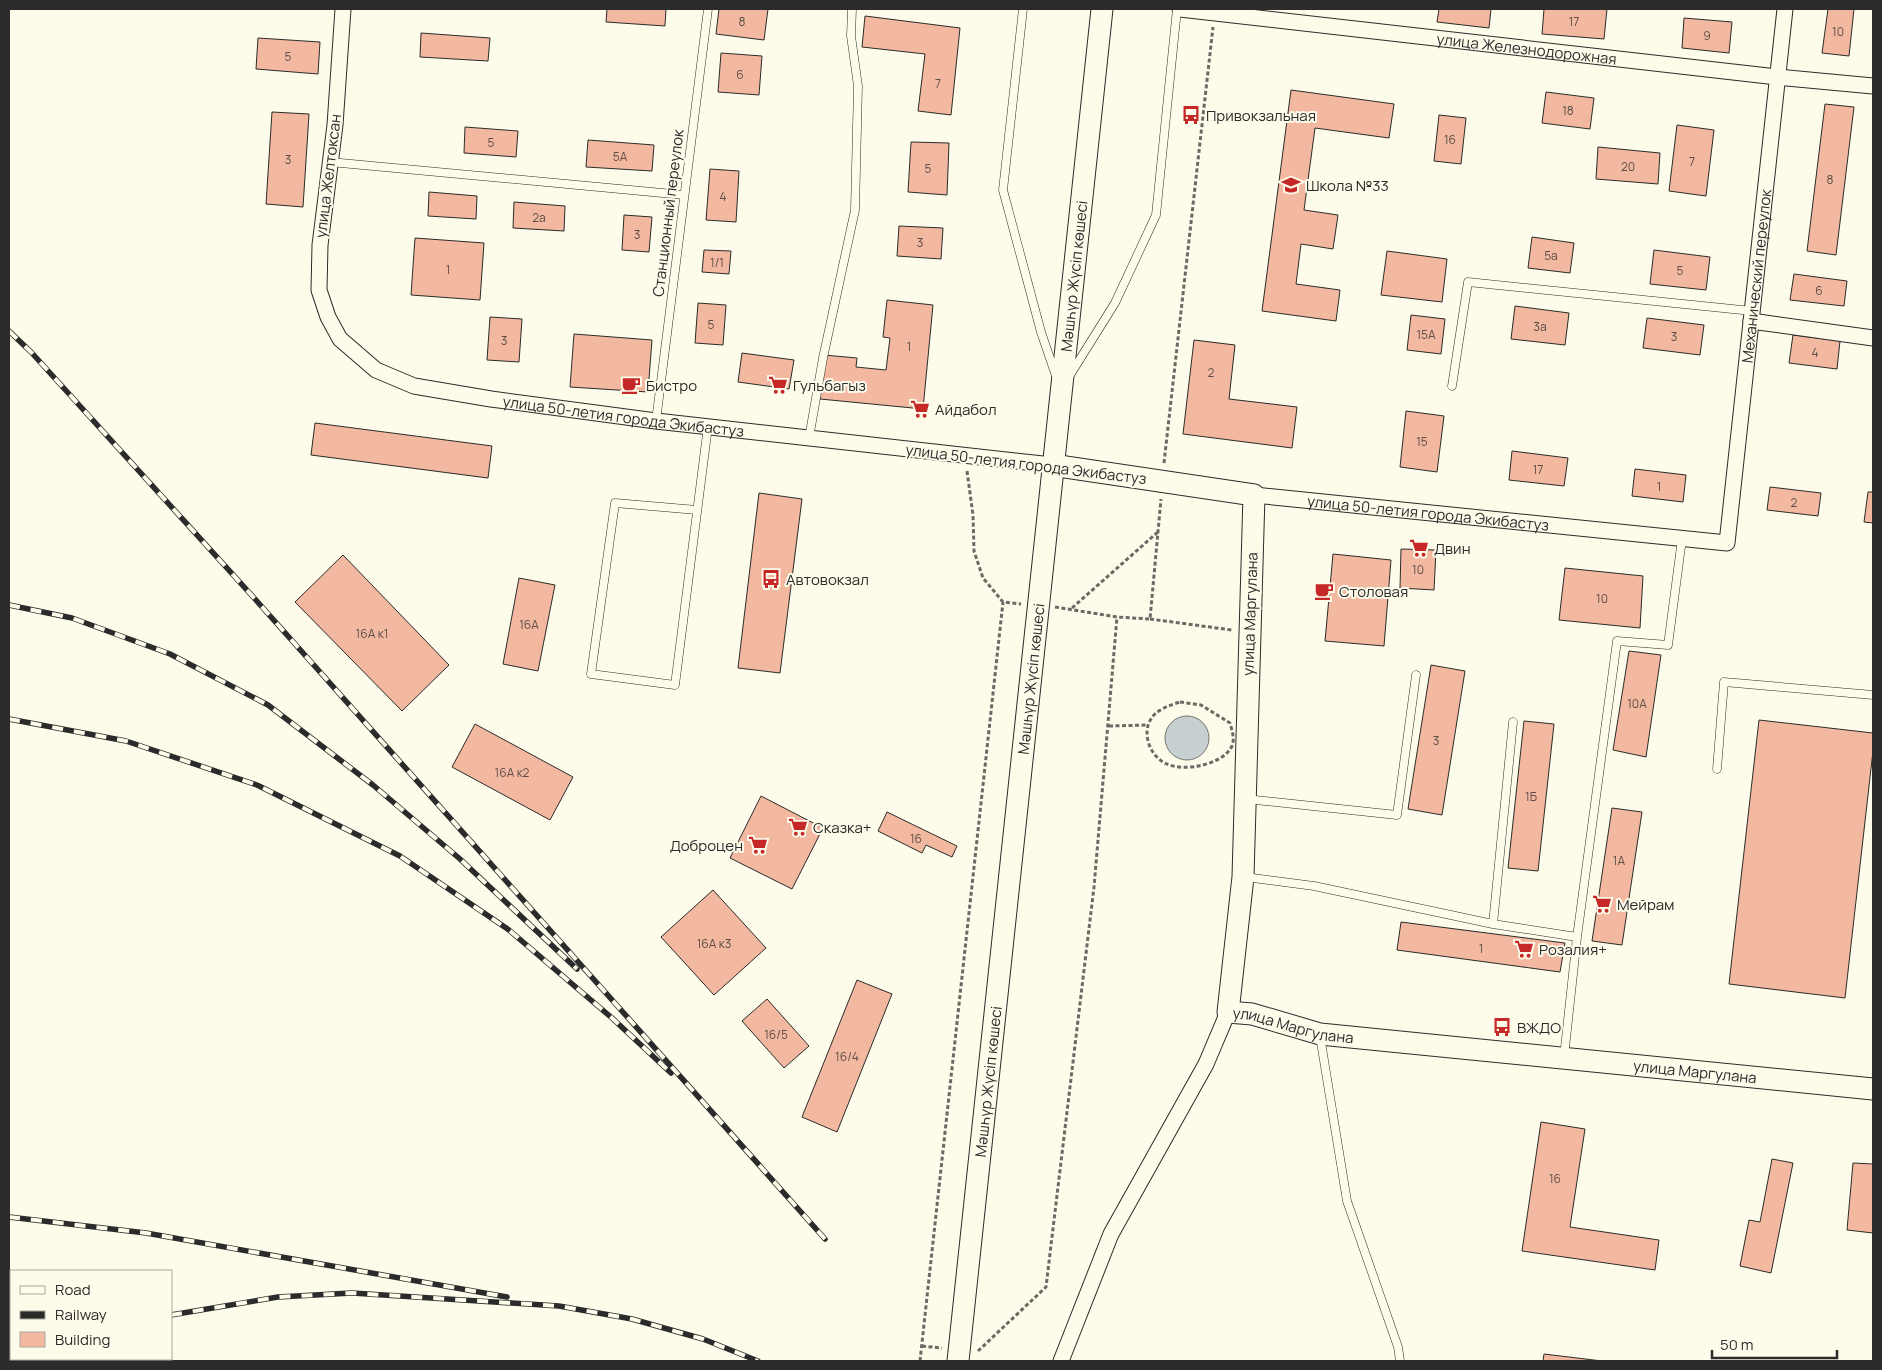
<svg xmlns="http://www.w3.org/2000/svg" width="1882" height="1370" font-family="Manrope,sans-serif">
<rect width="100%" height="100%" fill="#fdfbea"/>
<path fill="#c7d0d0" stroke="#74746e" d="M1165 738a22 22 0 1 1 44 0a22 22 0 1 1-44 0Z"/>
<path fill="#f2b8a0" stroke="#2b2b2b" d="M607,9H666L665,26L606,22Z
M719,9H768L764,40L716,34Z
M1439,9H1491L1489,28L1437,22Z
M1544,9H1607L1604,39L1542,34Z
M1828,9H1854L1849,56L1822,53Z
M865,16L960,28L951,115L918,111L925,54L862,47Z
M1684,18L1732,22L1729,53L1682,48Z
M421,33L490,38L488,61L420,57Z
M258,38L320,42L318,74L256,69Z
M721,53L762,56L759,95L718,92Z
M1291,90L1394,104L1389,138L1315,128L1304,210L1338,215L1333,249L1301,244L1296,284L1340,290L1336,321L1262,311Z
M1546,92L1594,98L1590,129L1542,123Z
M1825,104L1854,107L1836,255L1807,251Z
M272,112L309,114L303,207L266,204Z
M1439,115L1466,118L1461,164L1434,161Z
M1677,125L1714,130L1706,196L1669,191Z
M465,127L518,131L516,157L464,153Z
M588,140L654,145L652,171L586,167Z
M911,142L949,143L947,195L908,192Z
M1598,147L1660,153L1658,184L1596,179Z
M710,169L739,171L736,222L706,220Z
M429,192L477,196L476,219L428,216Z
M514,202L565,206L564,231L513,228Z
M624,215L652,217L649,252L622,250Z
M899,226L943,228L941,259L897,256Z
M1532,237L1574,243L1570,273L1528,268Z
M415,238L484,243L480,300L411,295Z
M704,250L731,251L729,274L702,272Z
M1654,250L1710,257L1706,290L1650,284Z
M1387,251L1447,259L1442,302L1381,295Z
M1794,274L1847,281L1844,306L1790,300Z
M887,300L933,305L923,409L820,399L824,355L857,358L856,367L886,370L890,338L883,337Z
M698,303L726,305L723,345L695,343Z
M1515,306L1569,313L1565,345L1511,339Z
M1411,315L1445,319L1441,354L1407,350Z
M490,317L522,319L519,362L487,360Z
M1647,318L1704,325L1700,355L1643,348Z
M574,334L652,340L648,392L570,387Z
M1793,335L1840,341L1837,369L1789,363Z
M1194,340L1235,345L1229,399L1297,407L1292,448L1183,434Z
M742,353L794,360L789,389L738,382Z
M1406,411L1444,416L1437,472L1400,467Z
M315,423L492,446L488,478L311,455Z
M1512,451L1568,458L1564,486L1509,480Z
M1635,469L1686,475L1683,502L1632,496Z
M1770,487L1821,493L1818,516L1767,510Z
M1868,492H1873V523L1864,522Z
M759,493L802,499L780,673L738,668Z
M1401,549L1436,550L1434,590L1400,588Z
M1333,554L1391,560L1384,646L1325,641Z
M343,555L449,665L402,711L295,602Z
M1565,568L1643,576L1640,628L1559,620Z
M519,578L555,585L538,671L503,664Z
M1629,651L1661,655L1646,757L1613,750Z
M1431,665L1465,671L1442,815L1408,809Z
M1759,720L1873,733V751L1845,998L1729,984Z
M1524,721L1554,724L1538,871L1508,868Z
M475,724L573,777L550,820L452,767Z
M761,796L823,828L792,889L730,858Z
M1612,808L1642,812L1622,945L1592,941Z
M887,812L957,846L952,857L926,845L922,853L878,831Z
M713,890L766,948L714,995L661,937Z
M1401,922L1565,943L1560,972L1397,950Z
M857,980L892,994L837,1132L802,1117Z
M767,999L809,1046L784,1068L742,1021Z
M1541,1122L1585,1129L1570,1227L1659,1240L1655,1270L1522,1251Z
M1772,1159L1793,1163L1771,1273L1740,1266L1749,1220L1760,1222Z
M1853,1163L1873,1164V1233L1847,1230Z
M1544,1354L1602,1361H1543Z"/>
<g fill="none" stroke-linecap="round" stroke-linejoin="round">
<g stroke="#2b2b2b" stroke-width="9">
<path id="lane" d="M1023,9L1003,190L1041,332L1056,376
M330,162L684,195
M1070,375L1115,303L1156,215L1177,9
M1452,386L1468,282L1752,311
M656,421L708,9
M809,438L823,358L855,210L858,86L851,36L852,9
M697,510L615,503L591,674L675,685L708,426
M1717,769L1724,682L1873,695
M1246,799L1397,815L1416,675
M1245,877L1314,886L1493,924L1577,937L1564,1057
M1493,924L1513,722
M1577,937L1617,641L1668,645L1682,539
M1320,1036L1347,1201L1398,1347L1400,1361"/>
</g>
<g stroke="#2b2b2b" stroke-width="17">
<g id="street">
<path id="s1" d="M343,9L335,125L320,245L319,290L328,317L340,339L376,370L414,386L491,399L656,421L1052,465"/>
<path id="s2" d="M1180,9L1777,77L1873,86"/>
<path d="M1751,321L1873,338"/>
<path id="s3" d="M1254,495L1727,543L1785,9"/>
<path d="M1061,1361L1111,1234L1206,1064L1228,1012"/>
</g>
</g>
<g stroke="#2b2b2b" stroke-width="23">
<g id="secondary">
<path id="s4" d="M1052,465L1254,495L1243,877L1228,1012L1252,1014L1320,1034L1873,1089"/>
<path id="s5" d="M958,1361L1102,9"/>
</g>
</g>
<path stroke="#6a6964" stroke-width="3" stroke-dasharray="4 2.5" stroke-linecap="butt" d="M1164,463L1213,27
M967,471L973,515L974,551L983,578L1003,602L1021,604
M1055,607L1117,617L1150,619L1161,499
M1072,608L1159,531
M1150,619L1232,630
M1180,702L1201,705L1230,723C1232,731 1235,738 1232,746C1223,765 1184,772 1167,764C1151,758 1141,734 1151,719C1156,710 1170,705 1180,702Z
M1109,726L1148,725
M922,1346L942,1348
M978,1351L1046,1287L1094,887L1117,617
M920,1361L1003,602"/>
<use href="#lane" stroke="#fdfbea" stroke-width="8"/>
<use href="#street" stroke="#fdfbea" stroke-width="15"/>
<use href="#secondary" stroke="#fdfbea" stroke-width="21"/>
<g stroke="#2b2b2b" stroke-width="5.5">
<path id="rail" d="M9,331L31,352L255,599L825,1239
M9,605L72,618L170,654L268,705L373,785L460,859L577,969
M9,719L126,741L257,785L400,856L509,930L612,1018L671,1073
M9,1217L146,1233L507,1297
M171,1315L278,1297L352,1293L559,1306L632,1319L703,1339L758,1361
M9,1326H11"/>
</g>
<use href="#rail" stroke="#fdfbea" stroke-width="4" stroke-dasharray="11" stroke-linecap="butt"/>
</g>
<defs>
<g id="bus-bare" transform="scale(1.5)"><path d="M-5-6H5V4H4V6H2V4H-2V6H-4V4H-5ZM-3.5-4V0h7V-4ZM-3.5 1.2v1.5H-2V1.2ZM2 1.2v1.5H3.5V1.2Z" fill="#c62828" stroke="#fdfbea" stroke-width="2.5" paint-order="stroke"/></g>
<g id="school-bare" transform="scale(1.5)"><path d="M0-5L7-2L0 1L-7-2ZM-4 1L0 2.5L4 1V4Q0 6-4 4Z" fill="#c62828" stroke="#fdfbea" stroke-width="2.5" paint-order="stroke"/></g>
<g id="cafe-bare" transform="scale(1.5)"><path d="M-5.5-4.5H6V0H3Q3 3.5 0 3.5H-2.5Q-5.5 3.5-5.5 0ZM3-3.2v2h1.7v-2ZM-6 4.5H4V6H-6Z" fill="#c62828" stroke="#fdfbea" stroke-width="2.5" paint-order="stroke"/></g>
<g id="supermarket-bare" transform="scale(1.5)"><path d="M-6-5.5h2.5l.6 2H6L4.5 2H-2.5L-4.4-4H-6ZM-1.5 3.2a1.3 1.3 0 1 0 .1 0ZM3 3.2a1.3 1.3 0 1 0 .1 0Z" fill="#c62828" stroke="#fdfbea" stroke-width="2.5" paint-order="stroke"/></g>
</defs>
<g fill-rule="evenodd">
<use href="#bus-bare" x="1191" y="115"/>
<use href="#school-bare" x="1291" y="185"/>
<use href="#cafe-bare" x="631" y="385"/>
<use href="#supermarket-bare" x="778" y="385"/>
<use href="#supermarket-bare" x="920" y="409"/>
<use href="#supermarket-bare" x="1419" y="548"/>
<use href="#bus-bare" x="771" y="579"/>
<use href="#cafe-bare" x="1324" y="591"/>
<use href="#supermarket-bare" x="798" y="827"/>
<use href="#supermarket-bare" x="758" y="845"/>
<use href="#supermarket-bare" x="1602" y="904"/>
<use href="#supermarket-bare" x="1524" y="949"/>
<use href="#bus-bare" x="1502" y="1027"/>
</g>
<g text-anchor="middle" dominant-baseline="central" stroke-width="4" stroke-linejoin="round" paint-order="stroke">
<g font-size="12" fill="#5d4e48">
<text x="742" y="21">8</text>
<text x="1574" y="21">17</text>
<text x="1838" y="31">10</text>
<text x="1707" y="35">9</text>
<text x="288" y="56">5</text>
<text x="740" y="74">6</text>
<text x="938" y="83">7</text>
<text x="1568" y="110">18</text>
<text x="1450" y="139">16</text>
<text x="491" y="142">5</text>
<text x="620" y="156">5А</text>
<text x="288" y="159">3</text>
<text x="1692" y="161">7</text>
<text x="1628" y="166">20</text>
<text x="928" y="168">5</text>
<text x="1830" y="179">8</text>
<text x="723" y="196">4</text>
<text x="539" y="217">2а</text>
<text x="637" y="234">3</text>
<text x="920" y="242">3</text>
<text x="1551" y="255">5а</text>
<text x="717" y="262">1/1</text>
<text x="448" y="269">1</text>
<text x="1680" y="270">5</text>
<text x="1819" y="290">6</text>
<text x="711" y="324">5</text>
<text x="1540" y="326">3а</text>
<text x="1426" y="334">15А</text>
<text x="1674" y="336">3</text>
<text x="504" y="340">3</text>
<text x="909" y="346">1</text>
<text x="1815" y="352">4</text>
<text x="1211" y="372">2</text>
<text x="1422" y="441">15</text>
<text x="1538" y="469">17</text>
<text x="1659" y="486">1</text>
<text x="1794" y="502">2</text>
<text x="1418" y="569">10</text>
<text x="1602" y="598">10</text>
<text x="529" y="624">16А</text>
<text x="372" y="633">16А к1</text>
<text x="1637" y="703">10А</text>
<text x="1436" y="740">3</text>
<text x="512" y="772">16А к2</text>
<text x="1531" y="796">1Б</text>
<text x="916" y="838">16</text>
<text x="1619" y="860">1А</text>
<text x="714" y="943">16А к3</text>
<text x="1481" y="948">1</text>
<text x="776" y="1034">16/5</text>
<text x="847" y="1056">16/4</text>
<text x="1555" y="1178">16</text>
</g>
<g font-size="15" fill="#2b2b2b" stroke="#fdfbea">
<text stroke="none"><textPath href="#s2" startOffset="349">улица Железнодорожная</textPath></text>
<text transform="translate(328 176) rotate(-83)">улица Желтоксан</text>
<text transform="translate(668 213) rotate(-83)">Станционный переулок</text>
<text stroke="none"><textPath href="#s5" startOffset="1091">Мәшһүр Жүсіп көшесі</textPath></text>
<text stroke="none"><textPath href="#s3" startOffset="744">Механический переулок</textPath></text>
<text stroke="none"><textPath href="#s1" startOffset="636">улица 50-летия города Экибастуз</textPath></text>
<text transform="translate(1026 464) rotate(7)">улица 50-летия города Экибастуз</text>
<text stroke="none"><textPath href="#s3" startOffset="175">улица 50-летия города Экибастуз</textPath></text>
<text transform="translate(1250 614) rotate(-88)">улица Маргулана</text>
<text stroke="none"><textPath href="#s5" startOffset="686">Мәшһүр Жүсіп көшесі</textPath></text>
<text stroke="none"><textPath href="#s4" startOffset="789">улица Маргулана</textPath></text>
<text stroke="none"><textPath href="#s4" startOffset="1194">улица Маргулана</textPath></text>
<text stroke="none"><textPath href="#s5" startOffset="281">Мәшһүр Жүсіп көшесі</textPath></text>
</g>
<g font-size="15" fill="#2b2b2b" stroke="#fdfbea" text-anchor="start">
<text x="1206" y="115">Привокзальная</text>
<text x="1306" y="185">Школа №33</text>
<text x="646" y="385">Бистро</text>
<text x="793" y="385">Гульбагыз</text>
<text x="935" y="409">Айдабол</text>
<text x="1434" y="548">Двин</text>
<text x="786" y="579">Автовокзал</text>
<text x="1339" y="591">Столовая</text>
<text x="813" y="827">Сказка+</text>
<text x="743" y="845" text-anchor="end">Доброцен</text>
<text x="1617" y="904">Мейрам</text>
<text x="1539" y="949">Розалия+</text>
<text x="1517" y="1027">ВЖДО</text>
</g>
</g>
<rect width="1882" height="1370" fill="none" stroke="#2b2b2b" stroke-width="20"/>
<rect x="10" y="1270" width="162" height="90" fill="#fdfbea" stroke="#a9a89e"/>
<rect x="20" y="1286" width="25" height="8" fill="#fdfbea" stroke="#a9a89e"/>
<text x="55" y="1295" font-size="15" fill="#2b2b2b">Road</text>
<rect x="20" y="1311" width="25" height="8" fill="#2b2b2b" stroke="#a9a89e"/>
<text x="55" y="1320" font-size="15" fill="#2b2b2b">Railway</text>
<rect x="20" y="1332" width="25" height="15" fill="#f2b8a0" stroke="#a9a89e"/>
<text x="55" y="1345" font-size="15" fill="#2b2b2b">Building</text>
<path d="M1712 1350v8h125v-8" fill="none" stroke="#2b2b2b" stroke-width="2.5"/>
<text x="1720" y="1350" font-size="15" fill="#2b2b2b" stroke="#fdfbea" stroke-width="4" paint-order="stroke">50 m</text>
</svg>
